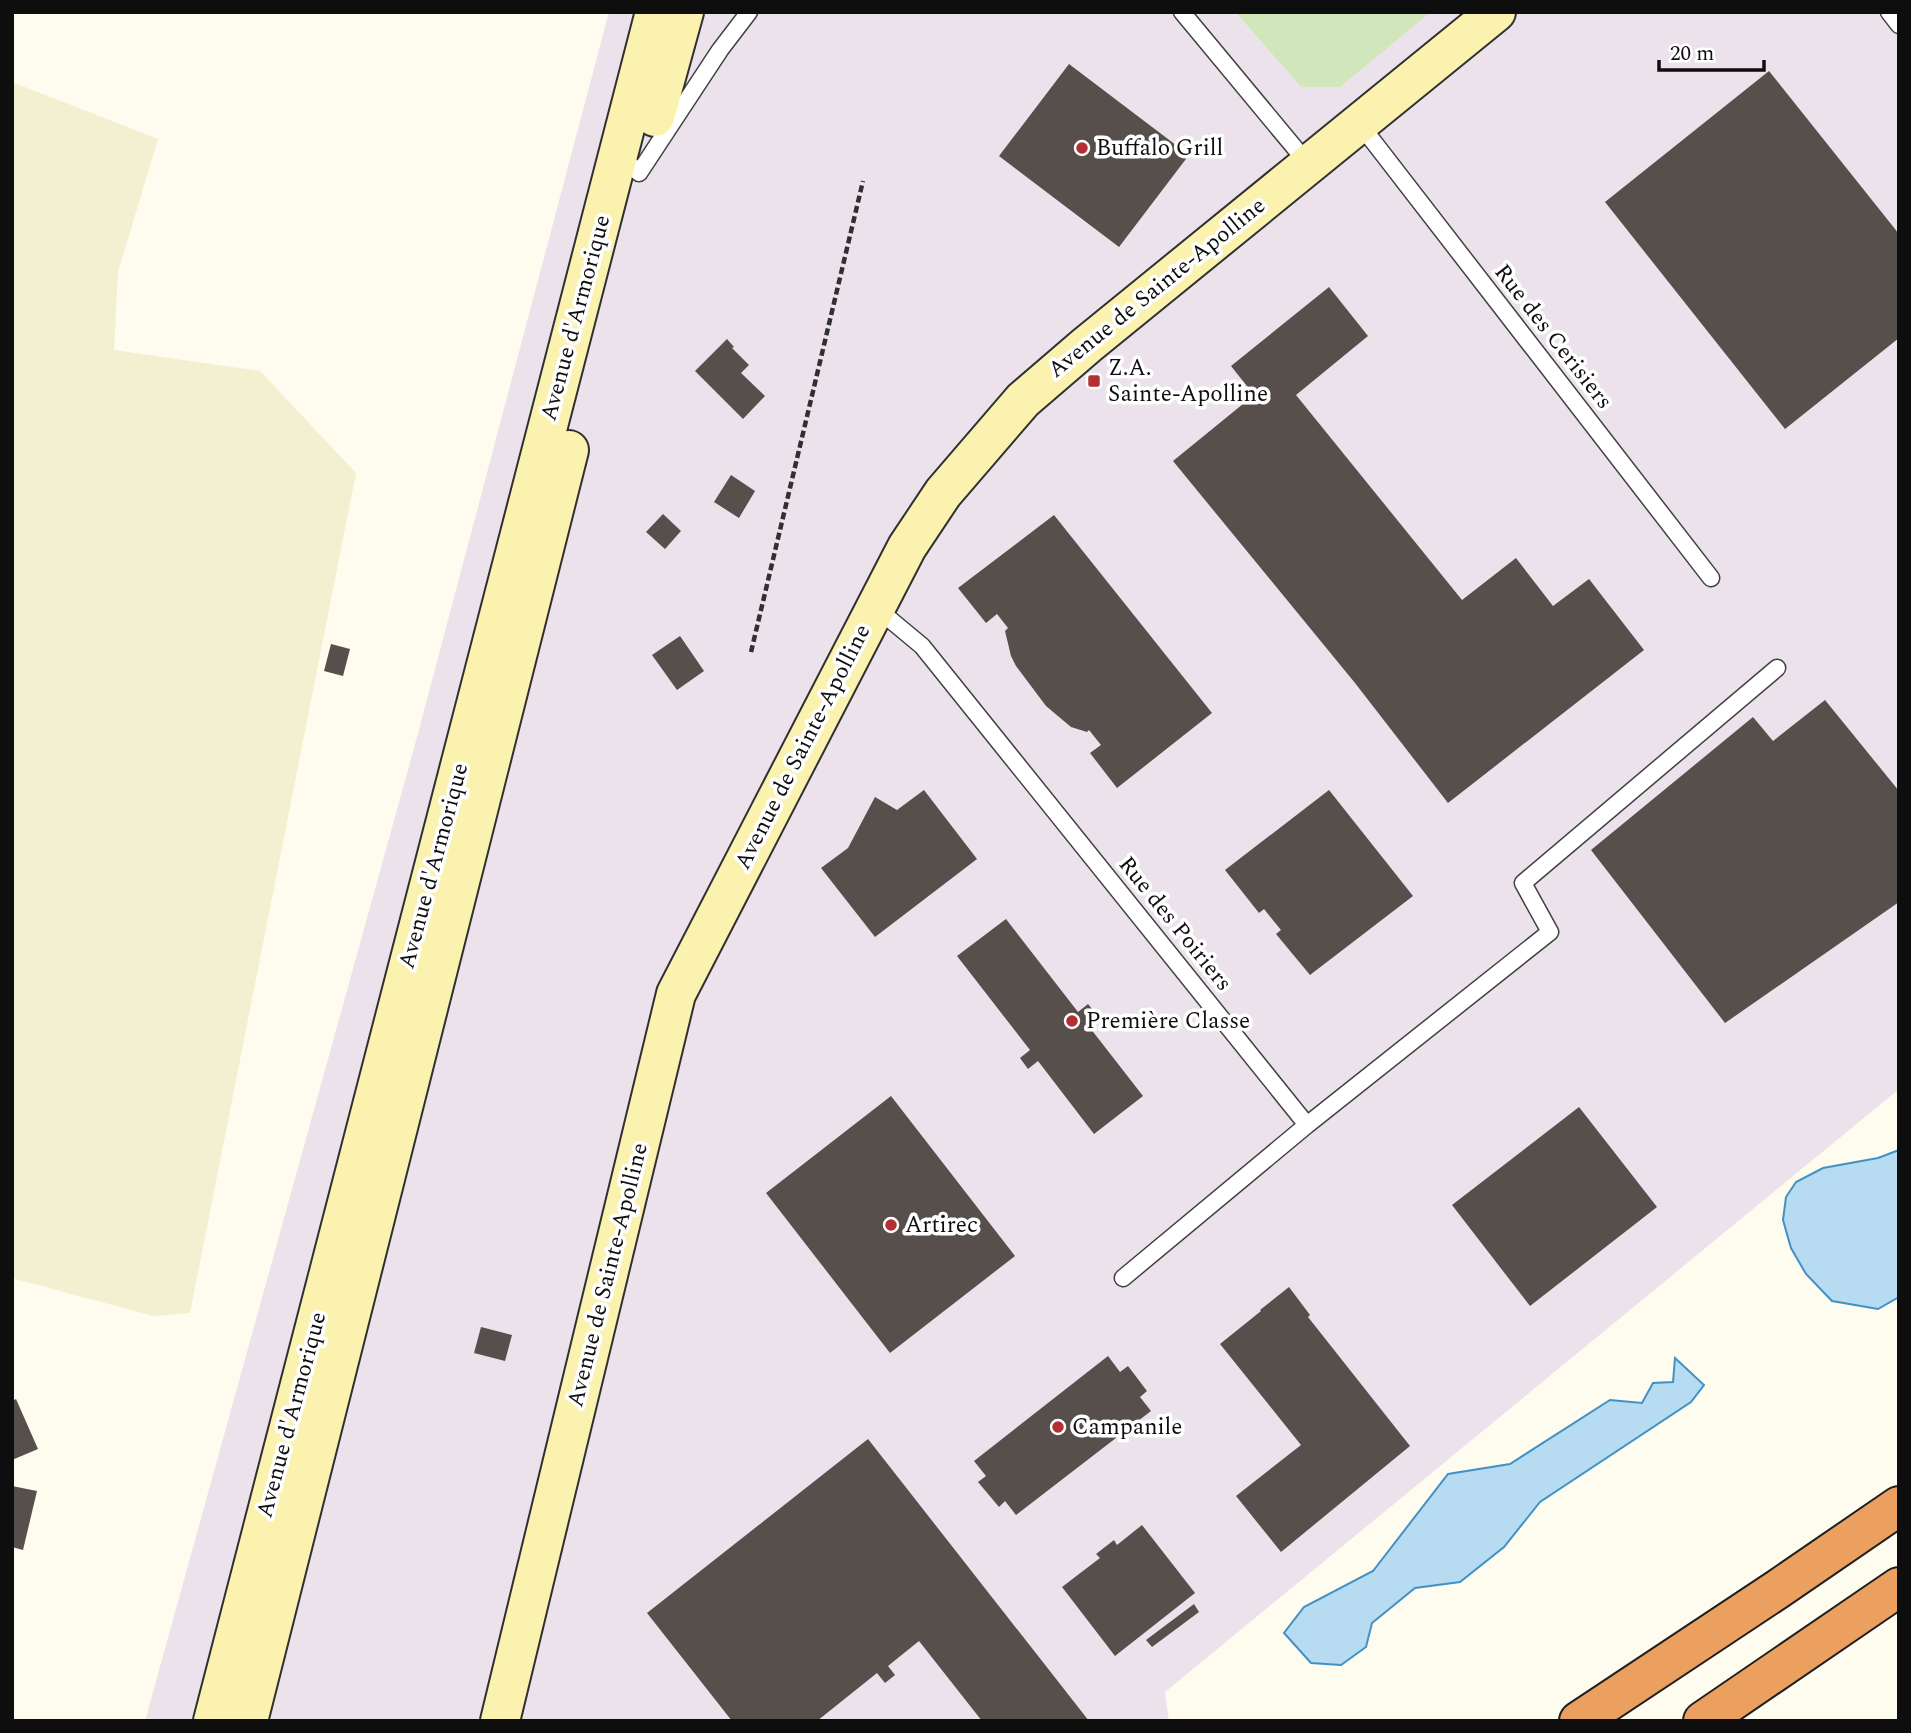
<svg xmlns="http://www.w3.org/2000/svg" width="1911" height="1733" font-family="Spectral,serif">
<rect width="100%" height="100%" fill="#fefbef"/>
<path fill="#ebe2ec" d="M609,12H1235L1301,87H1339L1431,12H1899V1089L1165,1692L1169,1721H145L416,741Z"/>
<path fill="#f3f0d1" d="M12,82L158,139L118,272L114,350L260,371L356,473L190,1313L153,1316L12,1278Z"/>
<path fill="#d1e7bb" d="M1235,12H1431L1340,87H1301Z"/>
<path fill="#b7dcf2" stroke="#4291c5" stroke-width="2" d="M1899,1150V1297L1878,1309L1832,1301L1806,1274L1791,1248L1783,1220L1786,1197L1796,1182L1823,1168L1878,1158Z
M1675,1358L1704,1385L1691,1402L1540,1502L1504,1547L1460,1582L1415,1588L1372,1623L1366,1647L1341,1665L1311,1663L1284,1633L1304,1607L1373,1571L1448,1474L1510,1464L1610,1400L1642,1403L1653,1383L1673,1382Z"/>
<path fill="#564f4b" d="M1069,64L1189,155L1119,247L999,156Z
M1769,71L1899,234V338L1785,429L1605,202Z
M1329,287L1368,336L1296,395L1462,600L1516,558L1553,606L1589,579L1644,650L1448,803L1355,683L1173,461L1254,395L1231,366Z
M727,339L734,347L732,348L749,365L741,373L765,396L743,419L695,371Z
M731,475L755,491L739,518L714,502Z
M663,514L681,531L665,549L646,532Z
M1054,515L1212,713L1117,788L1090,753L1101,745L1089,730L1087,732L1071,727L1046,706L1016,666L1011,656L1005,631L1008,628L997,614L986,623L958,588Z
M680,636L704,671L677,690L652,655Z
M331,644L350,649L343,676L324,671Z
M1825,700L1899,791V902L1725,1023L1591,850L1753,717L1773,741Z
M924,790L977,859L875,937L821,868L848,848L875,797L897,810Z
M1329,790L1413,896L1310,975L1276,934L1281,930L1264,909L1259,913L1225,870Z
M1006,919L1078,1012L1088,1004L1097,1015L1087,1024L1143,1096L1094,1134L1038,1061L1028,1069L1020,1058L1030,1050L957,956Z
M891,1096L1015,1256L890,1353L766,1193Z
M1579,1107L1657,1207L1530,1306L1452,1205Z
M1289,1287L1310,1315L1308,1317L1410,1446L1281,1552L1236,1496L1301,1445L1220,1344L1261,1311L1260,1310Z
M481,1327L512,1335L505,1361L474,1353Z
M1108,1356L1120,1372L1128,1366L1147,1391L1140,1397L1151,1411L1016,1515L1005,1501L999,1507L978,1482L986,1476L974,1461Z
M16,1399L38,1449L12,1460V1401Z
M868,1439L1089,1721H982L919,1641L888,1666L895,1675L885,1683L877,1673L817,1721H732L647,1613Z
M12,1486L37,1491L23,1550L12,1547Z
M1142,1525L1195,1593L1115,1656L1062,1587L1100,1558L1096,1554L1114,1540L1117,1545Z
M1194,1604L1199,1612L1152,1647L1146,1640Z"/>
<g fill="none" stroke-linecap="round" stroke-linejoin="round">
<g stroke="#414141" stroke-width="19">
<path id="lane" d="M1182,12L1309,165
M1889,12L1899,25
M1359,123L1711,578
M620,155L639,173L720,50L749,12
M875,607L922,646L1307,1125L1123,1278
M1307,1125L1550,932L1523,883L1777,668"/>
</g>
<g stroke="#303030" stroke-width="42">
<path id="secondary" d="M655,117L684,12
M213,1721L655,12
M248,1721L569,450
M500,1721L676,994L907,547L943,493L1023,400L1087,345L1496,12"/>
</g>
<g stroke="#1f1f1f" stroke-width="42">
<path id="highway" d="M1579,1721L1778,1589L1899,1506
M1703,1721L1899,1587"/>
</g>
<path stroke="#303030" stroke-width="4.5" stroke-dasharray="7 3.5" stroke-linecap="butt" d="M751,652L863,181"/>
<use href="#lane" stroke="#fff" stroke-width="16"/>
<use href="#secondary" stroke="#faf2ae" stroke-width="38"/>
<use href="#highway" stroke="#eba060" stroke-width="38"/>
</g>
<g fill="#b52e34" stroke="#fff" stroke-width="2.5">
<circle cx="1082" cy="148" r="7"/>
<rect x="1087" y="374" width="14" height="14" rx="3.5"/>
<circle cx="1072" cy="1021" r="7"/>
<circle cx="891" cy="1225" r="7"/>
<circle cx="1058" cy="1427" r="7"/>
</g>
<g text-anchor="middle" dominant-baseline="central" stroke-width="7" stroke-linejoin="round" paint-order="stroke">
<g font-size="23" fill="#0e0e0e" stroke="#fff" text-anchor="start">
<text x="1096" y="148">Buffalo Grill</text>
<text x="1108" y="368">Z.A.<tspan x="1108" dy="26">Sainte-Apolline</tspan></text>
<text x="1086" y="1021">Première Classe</text>
<text x="905" y="1225">Artirec</text>
<text x="1072" y="1427">Campanile</text>
</g>
<g font-size="23" fill="#0e0e0e" stroke="#fff">
<text transform="translate(1157 288) rotate(-39)">Avenue de Sainte-Apolline</text>
<text transform="translate(576 318) rotate(-75)">Avenue d'Armorique</text>
<text transform="translate(1553 337) rotate(52)">Rue des Cerisiers</text>
<text transform="translate(803 747) rotate(-63)">Avenue de Sainte-Apolline</text>
<text transform="translate(434 866) rotate(-75)">Avenue d'Armorique</text>
<text transform="translate(1175 924) rotate(51)">Rue des Poiriers</text>
<text transform="translate(608 1275) rotate(-76)">Avenue de Sainte-Apolline</text>
<text transform="translate(292 1415) rotate(-75)">Avenue d'Armorique</text>
</g>
</g>
<rect width="1911" height="1733" fill="none" stroke="#0e0e0e" stroke-width="28"/>
<path d="M1659 60v10h105v-10" fill="none" stroke="#0e0e0e" stroke-width="3.5"/>
<text x="1670" y="60" font-size="21" fill="#0e0e0e" stroke="#ffffff" stroke-width="5" paint-order="stroke">20 m</text>
</svg>
